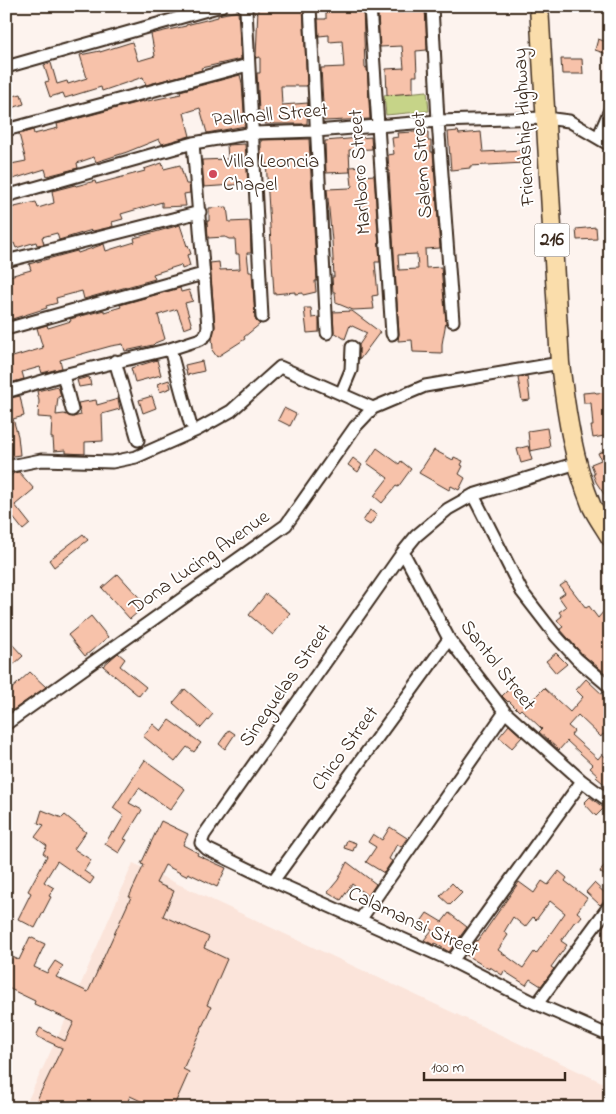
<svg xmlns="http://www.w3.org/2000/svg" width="616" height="1114" font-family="'Indie Flower',sans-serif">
<rect width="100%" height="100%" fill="#fdf3ee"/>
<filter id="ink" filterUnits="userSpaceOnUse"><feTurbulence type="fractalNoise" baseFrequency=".02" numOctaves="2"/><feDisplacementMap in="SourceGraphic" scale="10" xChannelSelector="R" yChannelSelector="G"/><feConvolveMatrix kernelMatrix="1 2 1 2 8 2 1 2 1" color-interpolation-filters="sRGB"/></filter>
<g filter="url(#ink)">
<path fill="#fbe4da" d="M133,863L610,1086V1108H24L65,1021Z"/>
<path fill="#c6d488" stroke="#807f53" d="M427,91L429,111L386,115L384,95Z"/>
<path fill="#f7c2aa" stroke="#3b2a1e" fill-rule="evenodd" d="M303,6L307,86H281L282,105L308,103L307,124H265L264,112H259L257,73H260V57L256,58L258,7Z
M326,6H363L365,68L367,67L370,119L324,121L321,68L344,67L342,41L329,42V35L319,36L318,19H326Z
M403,6H425L427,50L416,51L417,76H413V93L387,95L386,69L404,68L402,46L380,47L378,14L404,12Z
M238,11L241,59L201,68L202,70L146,85L143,77L102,91L101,87L65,98L63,93L50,97L45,82L49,81L44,65L51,63L57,84L67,81L68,84L87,78L80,55L100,51V52L132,42L138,61L155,56L151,34L186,26V25L218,17V15Z
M598,39L610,43V55L595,50Z
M561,59H582L583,74H562Z
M240,75L242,83L245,126L207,133L200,108L184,113L190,136L162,144L159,139L127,152L96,162L94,157L77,163L78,168L47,176L45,169L13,179L11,172L6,173V165L26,161L19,134L33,130L34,134L58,128L57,124L143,101V102L181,94L180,91Z
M21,94L24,104L6,110V98Z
M458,131L459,134L481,132L483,152L523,150L524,163L470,166V168L451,170L448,132Z
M413,132H428V141H431V152H433L440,248L425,249L426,268L441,267L446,322L442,344V353L413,352L412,340L398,341L399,334L388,155L394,154L392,138L398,137L397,133ZM417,254L418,269L399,270L398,255Z
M371,137L372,149L349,150L350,172L326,173L325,141Z
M309,139L317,281H315L316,292L303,295V293L295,294V292L274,294L266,160H261V140Z
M245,144L248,184L204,187L202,160L228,159L227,145Z
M162,163L164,169L180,165L186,184H189L190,193L184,194L186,206L162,207V202L121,214L123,219L112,222L113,226L111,227L93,231L92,230L59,240L57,233L42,237L44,244L37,245L36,242L16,248L14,243L6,246V209L36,202L38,208L54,203L52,191L75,185L76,186L95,181L96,184L145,171L144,169Z
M362,166L363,176L374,175L380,262H375L378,295L372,296L374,309L353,310L336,303L335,292H333L332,277H334L332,241L327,189L350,188L352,186L350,167Z
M227,207L229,222L250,221L251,253H247L249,272H252L255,318L256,321L260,324L244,337L245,339L217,357L212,350L213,349L212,338L215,326L210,263L219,262L220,270L240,269L239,254H236L235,239H229L225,237L208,238L207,221H209V208Z
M180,225L187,246L188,245L191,254L187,255L190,266L182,269L181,265L153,274L155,279L84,299L82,291L56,298L57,303L46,306L47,308L6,321V277L31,270L29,264L77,251L78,253L104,244L106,251L112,249L135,242L134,238Z
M596,227L597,239L577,240L576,229Z
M180,288L181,292L189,290L193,301L185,303L192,326L184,329L177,309L158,315L165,339L155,343L153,345L125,351L123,344L111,346L60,360L62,368L42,373L40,367L22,372L24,379L6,384V359L43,348L37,328L47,325L48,328L71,321L70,319L104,310V312L121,307L120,305Z
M304,308H311L312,318L319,317V332L307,333Z
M352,311L380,332L360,359H359V345L367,333L350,325L345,339L334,332L333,312Z
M157,360L161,375L135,382L131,368Z
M202,361L204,371L187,375L185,365Z
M527,376L530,400L522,401L518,378Z
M89,377L91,385L79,387L77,380Z
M169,380L171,388L160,392L157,384Z
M58,386L61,396L58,397L56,415L64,414L73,417L81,415L78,403L96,400L97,405L118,399L120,409L102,414L103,441L85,442V454L66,453V450L54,451L53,438H51L52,418L38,417L39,401L37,391Z
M595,392L596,393L610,392V435L593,438L591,426H593L591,403H584L583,393Z
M20,396L24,416L13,419L18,436L20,455L6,457V399Z
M152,396L156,408L143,413L139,400Z
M284,408L296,414L290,426L278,420Z
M547,428L550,447L530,451L528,431Z
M528,446L532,460L521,463L517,449Z
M377,448L399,464L401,461L411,469L398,487L396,486L382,503L374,496L388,478L367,463Z
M610,449V503L596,482L593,474H595L591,464L601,460L598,453Z
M434,450L453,460L454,457L463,461L461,465L463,466L459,474L465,478L459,490L451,486L449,490L419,473Z
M353,458L362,465L358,472L348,465Z
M19,472L34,489L15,505L30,524L23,530L8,511L6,512V480L14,473Z
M370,510L377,515L370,525L363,521Z
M83,534L88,540L54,567L49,560Z
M118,574L146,605L130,619L102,588Z
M566,582L586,608L589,606L598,618L610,604V677L582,654L560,629L563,627L557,620L562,616L559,612L566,607L559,597L565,593L560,586Z
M266,594L290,613L273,635L249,615Z
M91,616L108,637L85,656L68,635Z
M11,643L23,656L12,666L6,660V648Z
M118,653L125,659L120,666L146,687L139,696L103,666Z
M556,653L567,664L556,673L546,661Z
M30,672L46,687L6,715V694Z
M586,679L605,697L607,694H610V740L603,734L601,737L578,715L568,726L574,731L571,735L598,759L602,754L610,761V789L596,777L598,775L590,768L593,765L567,741L559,750L539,732L542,729L521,709L519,711L509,701L508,702L502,696L515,683L531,701L544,688L570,712L583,697L576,690Z
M185,689L213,714L201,728L173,703Z
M169,720L201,743L194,752L187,747L175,762L143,736L153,724L161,731Z
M509,725L522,737L512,748L499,737Z
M229,730L235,734L225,749L219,744Z
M145,760L185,789L170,810L139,788L129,803L142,810L124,839L127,840L119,853L105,844L112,832L114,833L124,816L113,808Z
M590,797L604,808L596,816L584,803Z
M42,810L62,818L65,815L86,832L74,849L91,860L84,871L94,878L90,884L57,861L44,882L54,888L49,896L51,897L35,928L18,919L31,893L28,891L47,856L43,853L47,846L35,837L44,825L38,823Z
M161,821L188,834L183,845L198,853L197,855L226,868L217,887L188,873L186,876L165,865L156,883L174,891L163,916L209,937L204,948L227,959L207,1005L211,1007L183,1069L189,1072L173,1108H140L143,1102L130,1096L125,1108H33L62,1048L36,1036L40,1028L65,1041L74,1022L34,1004L35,1001L6,987V954L19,960L30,937L45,944L34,967L47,973L55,961L63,966L56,977L88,992L131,897H129L144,865L141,864Z
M390,827L407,838L401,847L397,844L389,859L392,861L384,873L366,862L376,847L368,842L373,834L382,840Z
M347,840L356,843L353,851L344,848Z
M610,858V880L600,872Z
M347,862L376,884L368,896L352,884L341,900L328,892L338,880Z
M559,871L567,878L565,881L587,898L577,912L582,916L577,922L575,921L561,941L567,945L551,967L554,969L541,986L530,979L526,985L504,971L502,975L490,967L489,969L466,955L477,940L478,941L519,882L534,893L542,881L548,885ZM550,901L565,913L536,954L534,952L523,968L498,950L508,935L504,932L513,917L525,927L533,917L536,920Z
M452,883L462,893L450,905L440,896Z
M594,883L608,896L600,905L586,892Z
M427,913L442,922L449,913L467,927L449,952L435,943L434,945L424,940L432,930L420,923Z"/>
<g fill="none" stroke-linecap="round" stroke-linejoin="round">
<g stroke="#3b2a1e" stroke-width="15">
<path id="street" d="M243,6L246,10L262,317
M310,6L327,333
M370,6L392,334
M432,6L438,121L453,321
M6,67L221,6
M6,130L248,65
M598,138L610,110
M6,196L193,143L254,133L316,131L438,121L545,118L569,121L610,145
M6,261L200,212
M6,329L203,274
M170,349L190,423
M115,361L138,440
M63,375L72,410
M6,392L63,375L170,349L201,339L206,335L208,327L193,143
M341,394L351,370L352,347
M577,463L473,495L448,509L416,536L403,552L204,835L201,843L207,849L273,881L452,961L537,1004L610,1036
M6,467L41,460L112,462L136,457L197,430L231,411L280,367L373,408
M473,495L522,592L556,636L577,659L610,687
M403,552L449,639L505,712L582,781L610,802
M6,724L286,525L355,427L373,408L425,386L560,363
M273,881L449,639
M360,920L505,712
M452,961L582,781
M537,1004L610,905"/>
</g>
<g stroke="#3b2a1e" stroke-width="21">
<path id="primary" d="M539,6L560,363C566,411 573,461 592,507C597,517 604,527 610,537"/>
</g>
<use href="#street" stroke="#fff" stroke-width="11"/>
<use href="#primary" stroke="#faddab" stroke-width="18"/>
</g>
</g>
<circle fill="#d1495b" stroke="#fff" stroke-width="2" cx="213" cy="174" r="5"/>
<g text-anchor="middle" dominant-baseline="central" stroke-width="4" stroke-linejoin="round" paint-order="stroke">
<rect fill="#fff" stroke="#766a62" stroke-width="1" x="534.5" y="223.5" width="35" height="33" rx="4"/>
<g font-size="19" font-weight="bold" fill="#3b2a1e">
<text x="552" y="240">216</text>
</g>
<g font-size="20" fill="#3b2a1e" stroke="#fff">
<text transform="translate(270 116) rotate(-5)">Pallmall Street</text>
<text transform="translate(525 127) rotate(-93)">Friendship Highway</text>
<text transform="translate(423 165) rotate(-94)">Salem Street</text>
<text transform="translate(361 172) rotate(-94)">Marlboro Street</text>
<text transform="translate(200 563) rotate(-35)">Dona Lucing Avenue</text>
<text transform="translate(497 666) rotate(52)">Santol Street</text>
<text transform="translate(286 686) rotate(-55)">Sineguelas Street</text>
<text transform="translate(346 749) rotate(-54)">Chico Street</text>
<text transform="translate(413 923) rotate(25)">Calamansi Street</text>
</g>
<g font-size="20" fill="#3b2a1e" stroke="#fff" text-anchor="start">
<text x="223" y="162">Villa Leoncia<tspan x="223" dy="23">Chapel</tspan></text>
</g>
</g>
<rect width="616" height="1114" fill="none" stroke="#fff" stroke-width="25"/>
<rect x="12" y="12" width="591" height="1089" fill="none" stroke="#3b2a1e" stroke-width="2" filter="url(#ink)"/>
<path d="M424 1072v8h141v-8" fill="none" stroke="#3b2a1e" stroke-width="2.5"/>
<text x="431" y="1072" font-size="15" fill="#3b2a1e" stroke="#ffffff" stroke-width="4" paint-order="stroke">100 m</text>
</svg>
